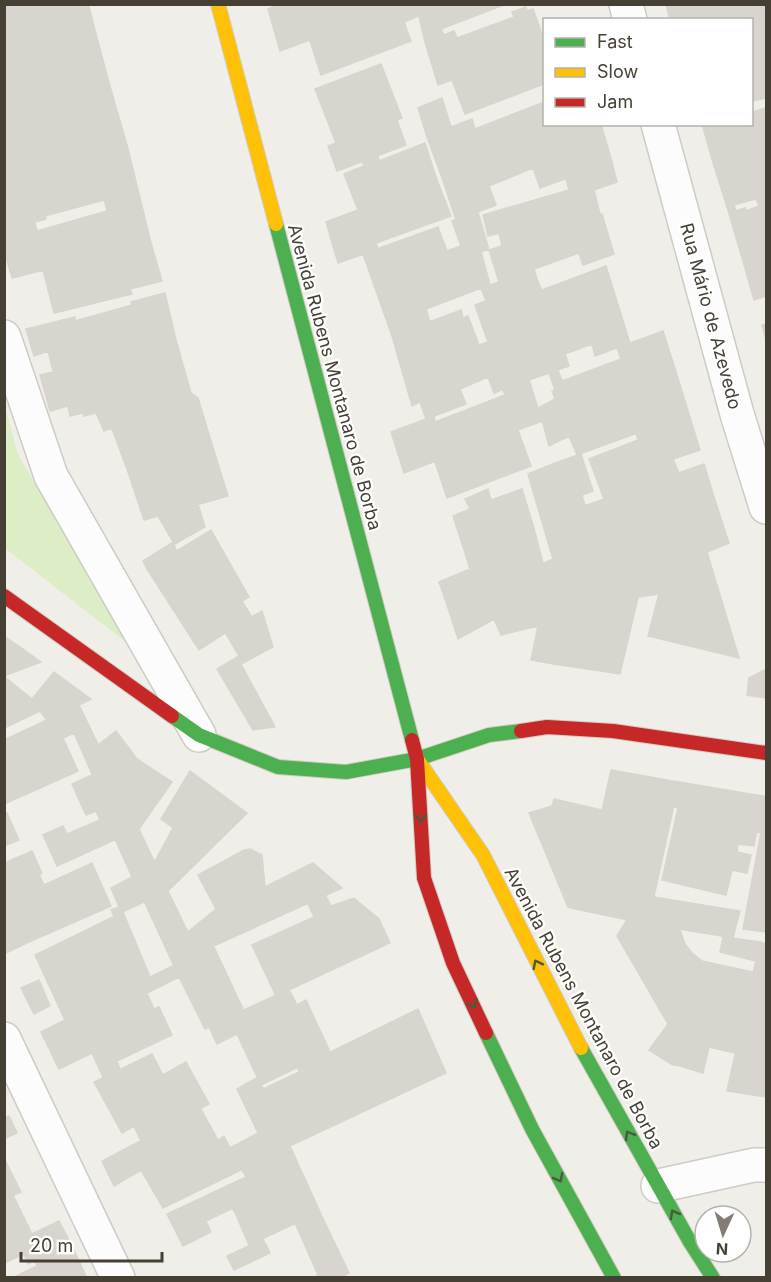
<svg xmlns="http://www.w3.org/2000/svg" width="771" height="1282" font-family="Inter,sans-serif">
<rect width="100%" height="100%" fill="#f0eee8"/>
<path fill="#ddedc5" d="M4,402L18,455L136,650L5,548Z"/>
<path fill="#d8d5cf" stroke="#d8d5ce" stroke-width="1.5" d="M4,4H88L89,7L4,30Z
M280,4H407L280,51L268,9Z
M407,4H416L418,16L404,22L411,41L321,75L310,41Z
M416,4H506L441,29L444,35L425,42Z
M666,4H766V10L727,20H670Z
M89,7L101,53L4,78V30Z
M526,7L527,11L533,9L544,40V45L438,85L425,42L454,31L457,38L514,17L512,12Z
M766,10V54L752,58V20H727Z
M543,46L544,84L465,114L452,80Z
M101,53L113,97L4,131V78Z
M766,54V98L752,101V58Z
M381,64L402,118L397,120L406,145L337,171L328,146L336,143L315,89Z
M113,97L127,145L4,181V131Z
M442,98L451,127L427,137L418,108Z
M544,102V124H601L612,162L540,188L533,168L489,186L496,205L478,212L451,127L472,119L475,129Z
M766,108V153L714,166L702,124H752V112Z
M451,127L464,170L442,178L427,137Z
M425,143L437,180L358,210L344,174L364,166L362,161L378,155L379,161Z
M127,145L139,194L105,203L104,200L45,216L46,219L4,231V181Z
M766,153V196L727,207L714,166Z
M612,162L617,182L594,190L600,214L502,246L499,233L488,236L483,215L569,190L566,179Z
M464,170L478,212L456,220L442,178Z
M437,180L451,216L376,243L378,249L338,263L326,222Z
M139,194L151,243L12,278L4,250V231L35,223L37,231L107,211L105,203Z
M766,196V243L740,251L727,207L734,205L736,211L745,208L746,211L759,206L756,199Z
M478,212L489,250L481,251L490,285L499,282L503,295L486,301L481,288L426,309L430,322L392,336L363,254L438,227L447,251L461,246L452,221Z
M602,214L614,254L583,265L579,253L534,269L538,282L503,295L489,250Z
M151,243L162,281L130,289L132,294L54,313L43,270Z
M766,243V296L754,300L740,251Z
M606,266L630,343L595,356L592,344L565,354L569,366L529,380L503,295L538,282L542,290Z
M165,293L176,340L53,371L48,351L34,356L26,329L75,317V321L132,305L131,302Z
M503,295L529,380L494,393L488,377L460,389L466,404L426,419L420,402L412,406L392,336L461,310L463,318L468,316L479,345L488,342L475,305Z
M766,324V340L762,325Z
M663,331L677,375L544,427L538,408L555,399L552,391L555,390L549,373L558,370L562,381L621,359L617,348Z
M176,340L191,393L198,398L104,431L96,413L84,416L83,413L70,416L68,406L50,411L40,375Z
M677,375L689,414L577,455L569,436L549,446L544,427Z
M529,380L542,421L404,473L391,432L434,416L435,422L505,395L503,390Z
M198,398L211,441L127,469L112,429Z
M689,414L700,450L673,459L679,473L604,499L589,459L638,440L636,434Z
M518,430L531,466L447,498L435,462Z
M211,441L228,496L144,520L127,469Z
M581,454L593,491L582,495L585,506L570,511L555,463Z
M555,463L570,511L542,522L528,474Z
M704,464L715,500L581,548L570,511Z
M488,489L491,500L522,489L533,525L465,553L453,516L470,509L465,499Z
M715,500L729,543L707,552L739,658L648,636L659,594L638,597L656,521Z
M198,504L205,527L173,545V542L158,516Z
M570,511L581,548L553,559L542,522Z
M656,521L620,674L553,664L581,548Z
M533,525L543,563L446,602L439,582L470,569L465,553Z
M211,530L249,597L242,601L251,616L199,650L147,569Z
M173,542L177,552L147,569L143,561Z
M581,548L553,664L531,660L538,626L501,635L494,619L458,639L446,602Z
M262,611L273,647L241,664L275,727L253,730L217,669L239,656L225,632Z
M4,636L23,649L4,656Z
M23,649L41,662L4,676V656Z
M766,669V698L747,695L749,678Z
M54,672L91,699L47,720L40,711L4,728V693L17,687L32,699Z
M4,676L17,687L4,693Z
M79,705L109,767L92,774L74,733L63,738L78,771L4,804V740Z
M116,731L137,759L172,782L139,829L98,745Z
M109,767L139,829L57,866L43,835L63,826L67,834L100,820L96,811L86,815L72,784Z
M611,770L679,782L648,924L580,910Z
M190,771L247,813L168,891L154,863L173,828L161,819Z
M679,782L763,796L754,846L738,844L737,852L751,855L747,873L732,870L726,895L662,880L678,808L674,807Z
M763,796L766,797V932L743,929L761,832L756,833Z
M554,799L602,810L580,910L568,907L529,813L552,806Z
M7,813L19,840L4,846V814Z
M139,829L168,891L114,916L111,910L119,907L111,888L132,877L115,839Z
M250,849L262,855L265,887L313,863L342,888L198,953L188,932L216,909L198,875L244,850Z
M32,851L42,873L4,889V863Z
M92,863L111,906L29,942L10,898L27,890L22,882L39,874L44,885Z
M22,882L27,890L10,898L29,942L6,953L4,890Z
M168,891L198,953L174,966L145,903Z
M326,896L331,906L354,898L379,919L390,943L276,996L252,945L314,917L308,904Z
M654,897L740,911L733,938L648,924Z
M123,912L150,977L65,1020L35,955Z
M626,921L680,930L685,944L692,953L702,961L680,1066L673,1065L649,1050L668,1024L617,936Z
M723,937L760,942L756,961L720,952Z
M760,942L766,944V1097L727,1091Z
M214,947L244,1011L229,1017L198,953Z
M198,953L229,1017L205,1029L179,977L147,993L154,1009L159,1007L172,1035L117,1061L120,1069L103,1077L92,1053L59,1069L41,1032Z
M702,961L753,972L735,1053L709,1047L703,1073L680,1066Z
M39,980L50,1006L34,1014L21,988Z
M289,989L297,1005L306,1000L330,1052L261,1085L229,1017Z
M418,1009L446,1073L290,1146L263,1089L299,1072L298,1068Z
M229,1017L237,1034L217,1044L209,1027Z
M152,1054L163,1075L186,1062L209,1104L141,1141L134,1126L122,1133L94,1082Z
M258,1077L290,1146L163,1208L141,1170L114,1186L102,1161L201,1109L218,1140L224,1136L230,1148L258,1133L237,1089Z
M9,1116L17,1133L4,1139V1118Z
M290,1146L320,1212L249,1245L233,1208L206,1221L211,1232L183,1246L167,1214L246,1177L242,1170Z
M6,1162L21,1192L4,1199V1163Z
M13,1195L32,1234L59,1221L71,1244L28,1264L24,1254L4,1263V1199Z
M320,1212L349,1273L339,1278H314L318,1275L295,1223Z
M263,1239L270,1253L234,1270L227,1256Z
M71,1244L87,1278H12L37,1266L35,1261Z"/>
<g fill="none" stroke-linecap="round" stroke-linejoin="round">
<g stroke="#cecbc5" stroke-width="36">
<path id="street" d="M626,4L630,20
M658,124L737,414L766,507
M4,337L51,476L199,735
M4,1039L118,1278
M658,1186L754,1165H766"/>
</g>
<g stroke="#d0cbbe" stroke-width="16">
<path id="fast" d="M276,224L412,740
M172,716L199,735L278,767L346,772L417,759L489,735L521,731
M486,1033L532,1129L614,1278
M581,1048L690,1242L713,1278"/>
</g>
<g stroke="#d0cbbe" stroke-width="16">
<path id="slow" d="M218,4L276,224
M417,759L483,855L581,1048"/>
</g>
<g stroke="#d0cbbe" stroke-width="16">
<path id="jam" d="M4,596L172,716
M521,731L547,727L613,731L766,753
M412,740L417,759L424,878L453,963L486,1033"/>
</g>
<use href="#street" stroke="#fdfcfc" stroke-width="33"/>
<use href="#fast" stroke="#4caf50" stroke-width="14"/>
<use href="#slow" stroke="#ffc107" stroke-width="14"/>
<use href="#jam" stroke="#c62828" stroke-width="14"/>
</g>
<defs><path id="oneway-chevron" d="M-2-3.5L2.5 0L-2 3.5" fill="none" stroke-width="1.6" stroke-linecap="round" stroke-linejoin="round" transform="scale(1.5)"/></defs>
<g stroke="#485b3a">
<use href="#oneway-chevron" transform="translate(421 818) rotate(86)"/>
<use href="#oneway-chevron" transform="translate(537 964) rotate(-117)"/>
<use href="#oneway-chevron" transform="translate(473 1004) rotate(64)"/>
<use href="#oneway-chevron" transform="translate(629 1135) rotate(-120)"/>
<use href="#oneway-chevron" transform="translate(559 1178) rotate(62)"/>
<use href="#oneway-chevron" transform="translate(674 1214) rotate(-119)"/>
</g>
<g text-anchor="middle" dominant-baseline="central" stroke-width="4.5" stroke-linejoin="round" paint-order="stroke">
<g font-size="18" fill="#463f33" stroke="#fff">
<text transform="translate(711 316) rotate(75)">Rua Mário de Azevedo</text>
<text transform="translate(335 377) rotate(75)">Avenida Rubens Montanaro de Borba</text>
<text transform="translate(584 1008) rotate(62)">Avenida Rubens Montanaro de Borba</text>
</g>
</g>
<rect width="771" height="1282" fill="none" stroke="#463f33" stroke-width="12"/>
<rect x="543" y="18" width="210" height="108" fill="#ffffff" stroke="#b5b2ad" stroke-width="1.5"/>
<rect x="555" y="38" width="30" height="9" fill="#4caf50" stroke="#b5b2ad" stroke-width="1.5"/>
<text x="597" y="48" font-size="18" fill="#463f33">Fast</text>
<rect x="555" y="68" width="30" height="9" fill="#ffc107" stroke="#b5b2ad" stroke-width="1.5"/>
<text x="597" y="78" font-size="18" fill="#463f33">Slow</text>
<rect x="555" y="98" width="30" height="9" fill="#c62828" stroke="#b5b2ad" stroke-width="1.5"/>
<text x="597" y="108" font-size="18" fill="#463f33">Jam</text>
<g transform="translate(723 1234) rotate(184)"><circle r="28" fill="#ffffff" stroke="#b5b2ad" stroke-width="1.5"/>
<path d="M0-4.5L10 22L0 15L-10 22Z" fill="#827c72"/>
<text y="-9" font-size="16" font-weight="bold" text-anchor="middle" fill="#463f33">N</text>
</g>
<path d="M21 1252v9h141v-9" fill="none" stroke="#463f33" stroke-width="3"/>
<text x="30" y="1252" font-size="18" fill="#463f33" stroke="#ffffff" stroke-width="4.5" paint-order="stroke">20 m</text>
</svg>
